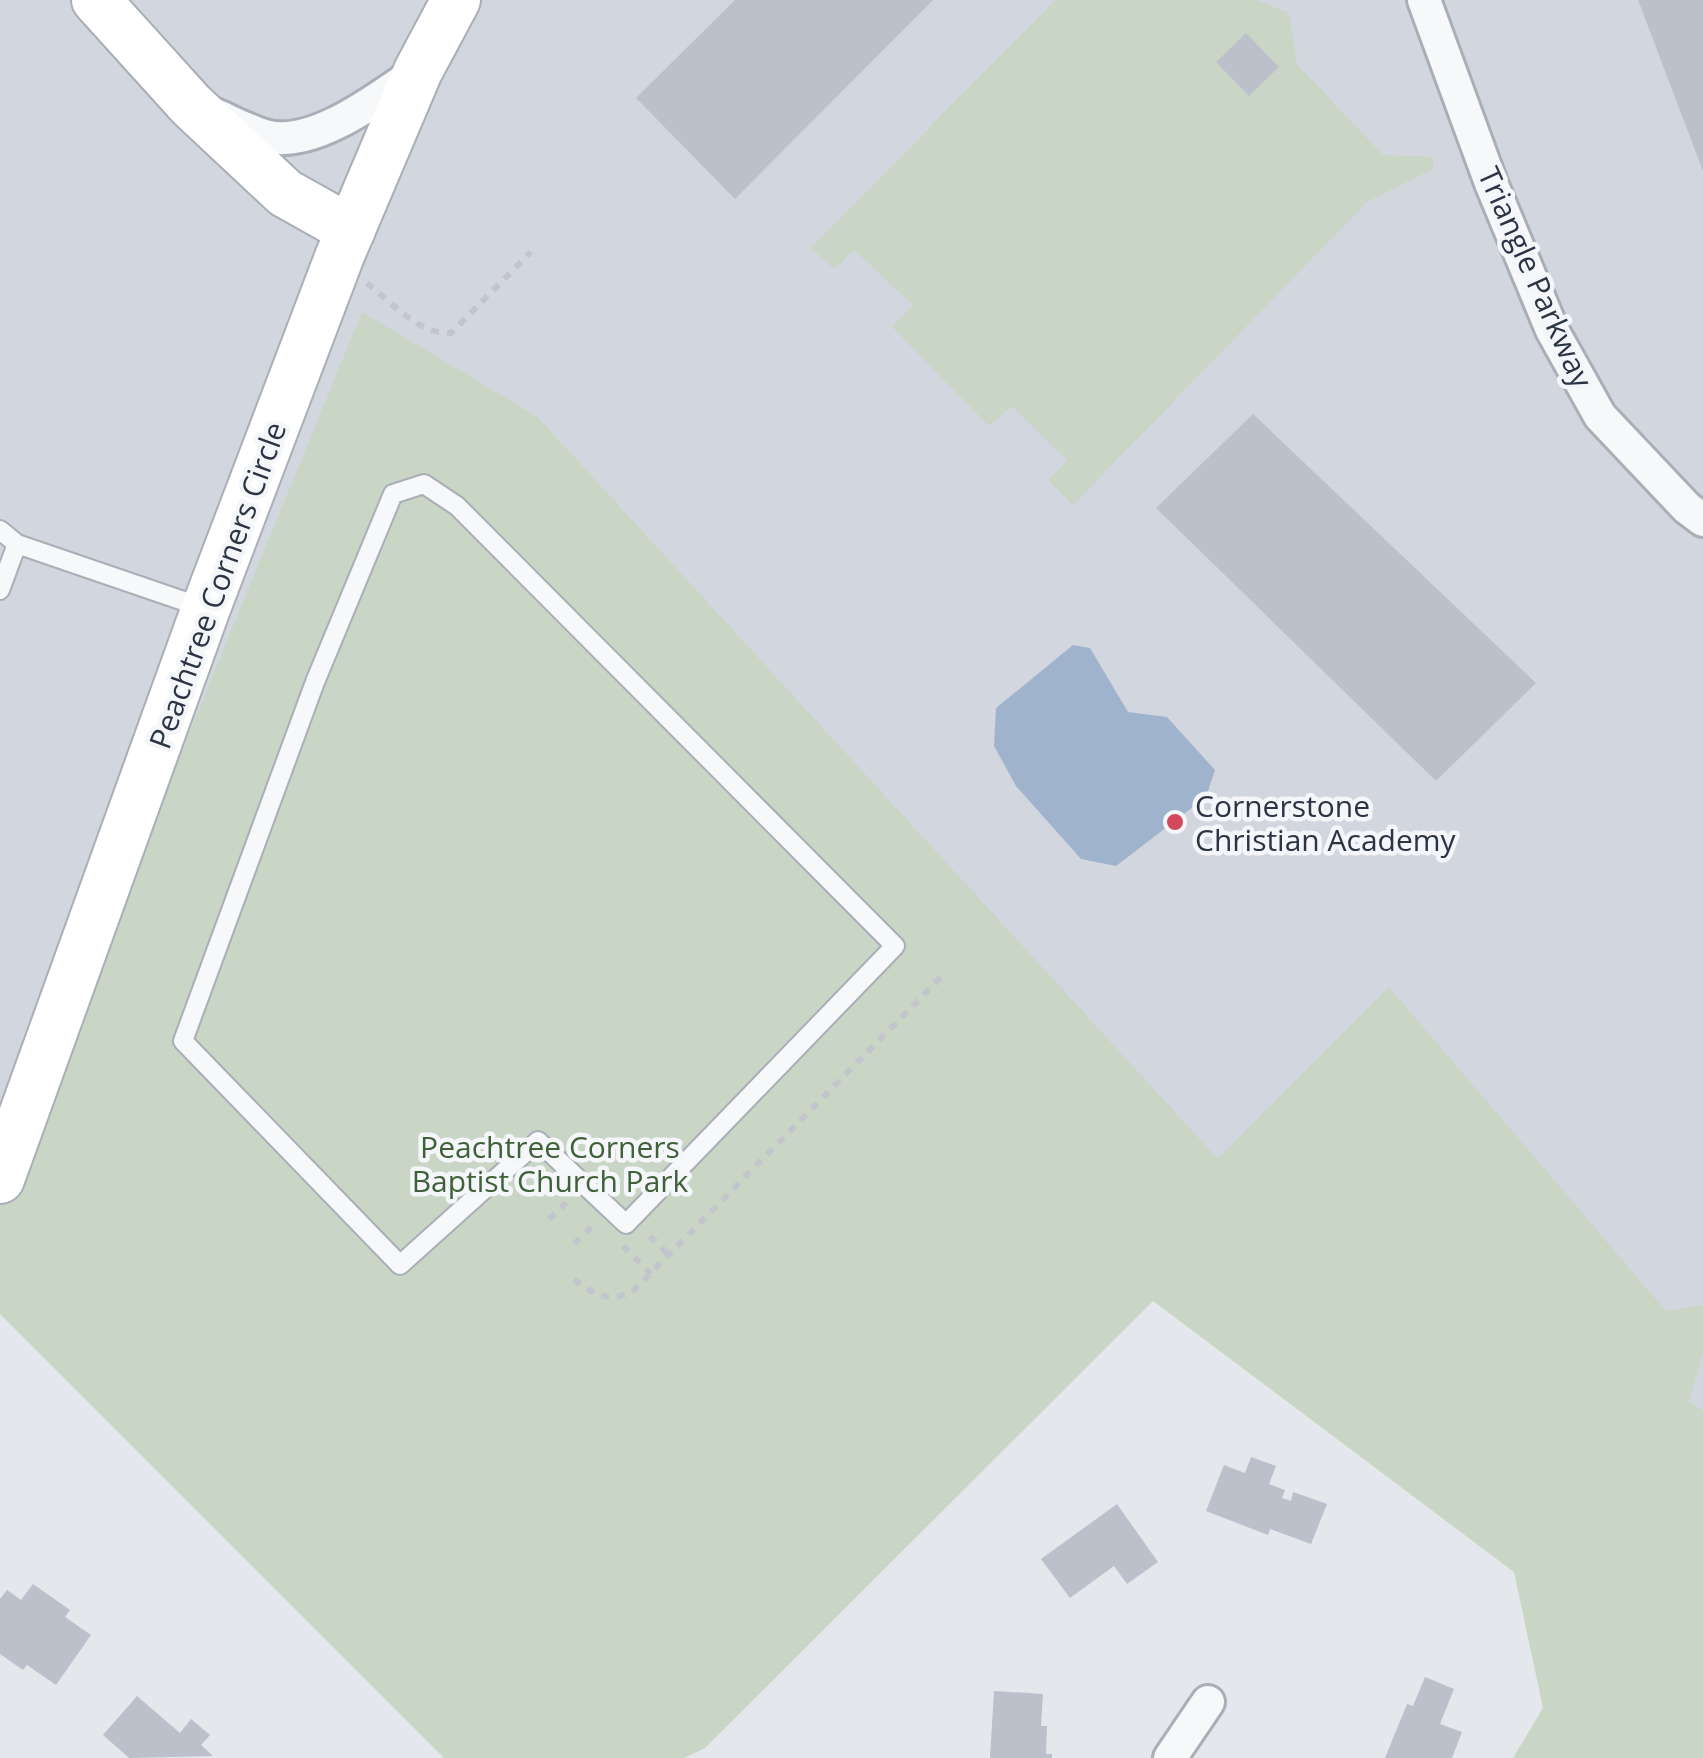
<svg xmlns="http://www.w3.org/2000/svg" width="1703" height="1758" font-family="'Open Sans',sans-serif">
<rect width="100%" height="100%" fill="#e4e7ec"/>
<path fill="#d2d6de" d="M0,0H1703V1758L1651,1619L1196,1136L538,417L362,313L0,1193Z"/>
<path fill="#c9d6c5" d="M1055,0H1256L1289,13L1297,64L1383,155L1433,157V169L1367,202L1073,505L1048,480L1068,461L1012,406L989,426L892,327L913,305L854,250L834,269L811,248Z
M362,312L538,417L1218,1159L1389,987L1666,1311L1703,1305V1352L1689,1402L1703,1410V1758H1513L1543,1708L1514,1572L1153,1301L705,1748L684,1758H444L0,1314V1193Z"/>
<path fill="#9fb4cc" d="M1073,645L1090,648L1128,712L1167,717L1215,770L1206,797L1116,866L1081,859L1016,786L994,746L996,708Z"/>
<path fill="#bbc0ca" d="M735,0H933L735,199L636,98Z
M1638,0H1703V171Z
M1246,33L1279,67L1249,96L1216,62Z
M1253,414L1536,683L1436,781L1156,508Z
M1251,1457L1276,1466L1269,1484L1285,1490L1282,1498L1291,1501L1293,1492L1327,1504L1311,1544L1270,1529L1268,1535L1206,1511L1224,1465L1245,1473Z
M1117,1504L1158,1562L1127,1584L1114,1566L1070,1598L1041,1559Z
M33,1584L70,1610L65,1617L91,1635L56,1685L27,1665L23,1670L0,1654V1599L7,1590L21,1600Z
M1425,1677L1454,1689L1440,1724L1462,1732L1452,1758H1385L1407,1704L1413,1706Z
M994,1691L1043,1694L1041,1726H1047L1046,1754H1052V1758H990Z
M137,1696L180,1733L191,1719L210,1735L201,1745L213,1756L129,1758L103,1735Z"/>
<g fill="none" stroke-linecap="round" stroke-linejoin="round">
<g stroke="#a9aeb7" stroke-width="22">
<path id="lane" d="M424,484L457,506L895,946L626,1224L538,1141L400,1265L183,1041L315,682L393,494Z
M0,530L17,544L204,608
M0,590L17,544"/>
</g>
<g stroke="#a9aeb7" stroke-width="38">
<path id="street" d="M1424,0L1491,183L1552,330L1600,416L1687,508L1703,520
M215,115C231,122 248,131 265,136C313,150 381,96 418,71
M1170,1758L1208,1702"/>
</g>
<g stroke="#a9aeb7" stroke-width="52">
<path id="secondary" d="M96,0L191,105L285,193L351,230
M0,1179L206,608L340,255L418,71L456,0"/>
</g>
<path stroke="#c2c5cb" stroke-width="6" stroke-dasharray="8 8" stroke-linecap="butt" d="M367,283C391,302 419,335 451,333L531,252
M549,1219L568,1201
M650,1236L670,1256
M574,1244L593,1225
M623,1246L651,1274
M574,1279C596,1296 609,1304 634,1290L946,972"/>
<use href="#lane" stroke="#f7f8fa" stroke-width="18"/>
<use href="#street" stroke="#f7f8fa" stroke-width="32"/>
<use href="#secondary" stroke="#fff" stroke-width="48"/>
</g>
<circle fill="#d1495b" stroke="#f4f6f9" stroke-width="4" cx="1175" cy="822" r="10"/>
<g text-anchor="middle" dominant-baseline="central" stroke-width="9" stroke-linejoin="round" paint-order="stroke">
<g font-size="30" fill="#2b3445" stroke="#f4f6f9">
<text transform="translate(1536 277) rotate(66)">Triangle Parkway</text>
<text transform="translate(217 585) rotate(-70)">Peachtree Corners Circle</text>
</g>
<g font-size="30" fill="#2b3445" stroke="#f4f6f9" text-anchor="start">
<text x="1195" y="805">Cornerstone<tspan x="1195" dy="34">Christian Academy</tspan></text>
</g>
<g font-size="30" fill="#3f6138" stroke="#f4f6f9">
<text x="550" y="1146">Peachtree Corners<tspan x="550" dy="34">Baptist Church Park</tspan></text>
</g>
</g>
</svg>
